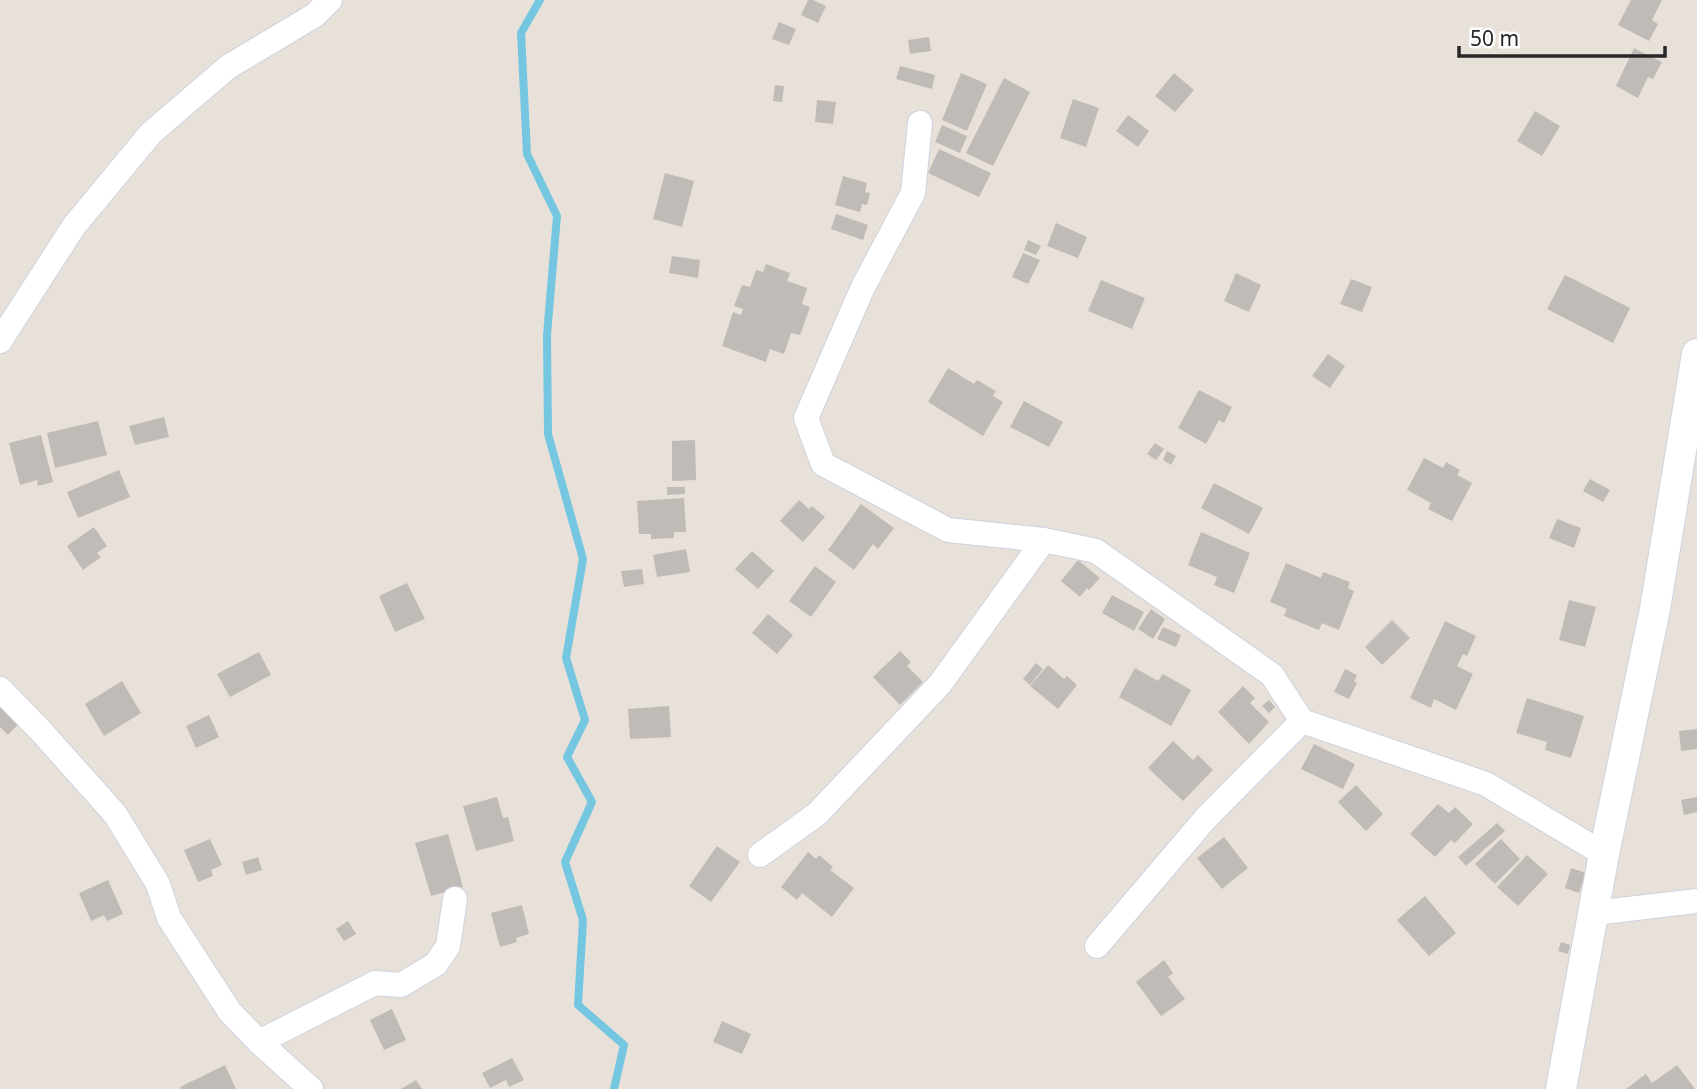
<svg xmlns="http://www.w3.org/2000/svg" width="1697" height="1089" font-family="'Noto Sans',sans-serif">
<rect width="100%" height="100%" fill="#e8e1d9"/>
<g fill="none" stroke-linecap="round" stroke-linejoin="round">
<path stroke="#75c6e1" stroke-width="8" d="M540,0L521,33L527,154L557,216L547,335L548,434L583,559L566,658L585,720L567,757L592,802L565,862L583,920L578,1005L624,1045L614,1089"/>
</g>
<path fill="#c0bbb6" d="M808,0H813L826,6L818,23L801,15Z
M1631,0H1662L1652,20L1658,24L1649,41L1618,25Z
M779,22L796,29L789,45L772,39Z
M929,37L931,51L910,54L908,40Z
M1634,48L1662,62L1653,79L1648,77L1638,98L1616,86Z
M900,66L935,75L932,89L896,79Z
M961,73L987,84L967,131L942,120Z
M1174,73L1194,90L1175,112L1155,96Z
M1004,78L1030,92L993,166L966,153Z
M775,85L784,86L782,102L773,101Z
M1073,99L1099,108L1086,147L1060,138Z
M817,100L836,102L833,124L815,122Z
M1535,111L1560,126L1542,156L1517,141Z
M1128,115L1149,131L1138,147L1116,131Z
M942,125L967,136L960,153L935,142Z
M939,149L991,173L979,197L928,173Z
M665,173L694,181L682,227L653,219Z
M843,176L867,183L865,192L870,193L867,205L862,204L860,212L835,205Z
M836,214L868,225L863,240L831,229Z
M1056,223L1087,237L1078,258L1047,246Z
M1028,240L1041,246L1036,255L1024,250Z
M1023,253L1040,260L1028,284L1012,277Z
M672,256L700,260L698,278L669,273Z
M766,264L790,273L787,281L807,288L802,304L810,307L800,335L791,333L784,354L770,349L766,362L722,346L733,312L741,315L743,309L734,306L742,285L750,287L756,270L763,272Z
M1236,273L1261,285L1249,312L1224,301Z
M1565,275L1630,308L1613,343L1547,309Z
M1351,279L1372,287L1362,312L1340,304Z
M1101,280L1145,298L1132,329L1088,311Z
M1328,354L1345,366L1330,388L1312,376Z
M948,368L974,384L977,380L996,391L993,396L1003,402L983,436L928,402Z
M1199,390L1232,407L1224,423L1219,420L1206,444L1178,428Z
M1024,401L1063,422L1049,447L1010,427Z
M164,417L169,437L135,445L129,426Z
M98,421L107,455L55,468L47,433Z
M41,435L53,482L38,486L37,480L20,485L9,443Z
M695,440L696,480L672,481V441Z
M1155,443L1164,449L1156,460L1147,454Z
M1167,451L1176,456L1171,465L1163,460Z
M1424,458L1443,468L1446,462L1460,470L1457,475L1472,483L1452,521L1428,509L1431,503L1407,490Z
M119,470L130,497L78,518L67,492Z
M1590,479L1610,490L1603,502L1583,491Z
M1214,483L1263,508L1249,534L1201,508Z
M667,487H685V494L667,495Z
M684,498L686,532H674V538L651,539V534H639L637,501Z
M799,500L809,509L812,506L825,517L803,542L780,521Z
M861,504L894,528L878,549L873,544L854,570L828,550Z
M1557,519L1581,528L1574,548L1549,538Z
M94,527L107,546L97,553L101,557L83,570L67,546Z
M1201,532L1250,553L1234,593L1214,585L1217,577L1188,565Z
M686,549L690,572L657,577L653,555Z
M752,551L774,571L758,589L735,569Z
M1078,560L1100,578L1089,590L1087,588L1080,597L1061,581Z
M1286,563L1321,578L1323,572L1350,582L1348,588L1354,591L1339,630L1322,623L1319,630L1284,616L1287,609L1270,602Z
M815,566L836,582L811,617L789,601Z
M642,569L644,584L624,587L621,571Z
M407,583L425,619L395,632L379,596Z
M1112,595L1144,612L1134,631L1102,613Z
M1569,600L1596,607L1585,647L1559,640Z
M1151,609L1165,619L1153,639L1138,629Z
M768,614L793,635L777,654L752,633Z
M1392,620L1410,638L1382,665L1365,647Z
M1445,621L1476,636L1467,656L1463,654L1457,666L1473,674L1456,710L1434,699L1431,708L1410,698Z
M1163,627L1181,635L1176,647L1157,639Z
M900,651L911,662L907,666L923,682L900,705L873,677Z
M259,652L271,675L230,697L217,674Z
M1036,663L1043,669L1030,685L1023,679Z
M1048,665L1064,679L1067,676L1077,685L1058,709L1030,686Z
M1135,668L1158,681L1163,674L1191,690L1171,726L1119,697Z
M1345,669L1357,675L1354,682L1357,683L1349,699L1334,692Z
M122,681L141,713L104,736L85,704Z
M1243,686L1255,698L1250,703L1269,722L1249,744L1218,712Z
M0,697L23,719L8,735L0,727Z
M1527,698L1584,716L1571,758L1545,750L1547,742L1516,733Z
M1269,700L1275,707L1269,713L1262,706Z
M669,706L671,737L630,739L628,709Z
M209,715L219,737L196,748L186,726Z
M1697,729V749L1681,751L1679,731Z
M1173,741L1193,760L1198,755L1213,770L1183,801L1148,768Z
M1314,744L1355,764L1343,789L1301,769Z
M1356,785L1383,814L1366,831L1338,802Z
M497,797L503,818L508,817L514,841L476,851L463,806Z
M1697,797V812L1684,815L1681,800Z
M1438,804L1449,813L1455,807L1473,824L1455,843L1451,840L1435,857L1410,834Z
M1497,823L1505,831L1466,866L1458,857Z
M448,834L463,887L431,896L415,843Z
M1224,837L1248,868L1222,889L1197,858Z
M210,839L222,865L211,870L213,876L198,882L184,850Z
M1501,839L1520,859L1495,884L1475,864Z
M717,846L740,862L711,902L689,886Z
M808,852L816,859L819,855L833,867L830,870L854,888L832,917L802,893L797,900L781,887Z
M1527,855L1548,874L1518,906L1497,887Z
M258,857L262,870L246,875L242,862Z
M1571,868L1586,873L1579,893L1565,888Z
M108,880L123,914L107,921L104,915L91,921L79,893Z
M1425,896L1456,933L1429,956L1397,920Z
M522,905L529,934L516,938L517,942L500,947L491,913Z
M348,921L356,934L344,941L336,929Z
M1561,942L1570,945L1568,954L1558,951Z
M1164,960L1173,973L1168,977L1185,999L1161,1016L1136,982Z
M392,1009L406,1040L384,1050L370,1020Z
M722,1021L751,1034L742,1054L713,1042Z
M512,1058L524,1080L509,1087L506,1080L490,1088L482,1073Z
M225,1065L236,1089H181L180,1087Z
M1677,1065L1695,1089H1626L1646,1074L1652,1083Z
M416,1080L422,1089H401Z"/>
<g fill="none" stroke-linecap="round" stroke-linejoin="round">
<g stroke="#cfd2de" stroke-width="26">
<path id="minor" d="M920,123L913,193L863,287L806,418L823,464L948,530L1044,540L1096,551L1272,675L1302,721L1486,784L1604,854
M0,341L74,226L151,133L228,67L315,15L330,0
M0,689L40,730L115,814L158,884L169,918L230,1012L259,1042L311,1089
M760,855L817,814L940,684L1044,540
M1594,913L1697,901
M1097,946L1206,818L1302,721
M259,1042L375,983L401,985L436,964L448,946L455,899"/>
</g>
<g stroke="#cfd2de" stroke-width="32">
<path id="tertiary" d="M1561,1089L1604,854L1655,609L1697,354"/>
</g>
<use href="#minor" stroke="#fff" stroke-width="24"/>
<use href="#tertiary" stroke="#fff" stroke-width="30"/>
</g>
<path d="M1459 46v10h206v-10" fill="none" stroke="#272727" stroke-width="3.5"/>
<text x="1470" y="46" font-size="21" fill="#272727" stroke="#ffffff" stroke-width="5" paint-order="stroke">50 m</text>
</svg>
